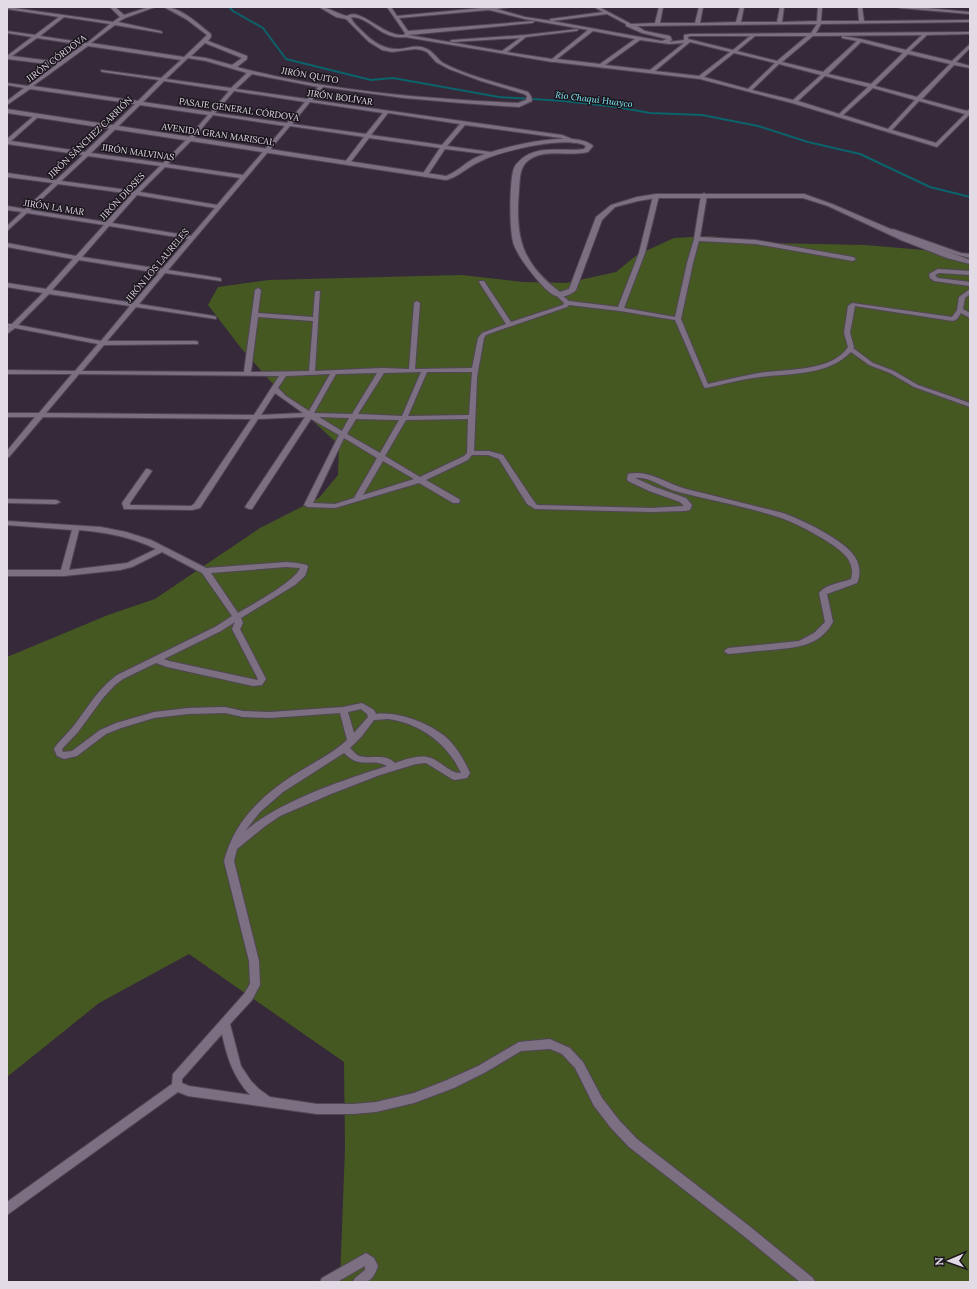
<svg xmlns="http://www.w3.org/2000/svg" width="977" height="1289" font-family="Lora,serif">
<rect width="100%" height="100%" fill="#362a3a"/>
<path fill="#465821" d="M710,236L767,243L865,245L970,254V1282H340L345,1148L344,1062L189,954L99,1003L7,1077V657L108,615L155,599L260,528L319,498L338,475L339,445L274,385L241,348L208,305L218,287L269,280L462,275L523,282L566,283L616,272L637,255L674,238Z"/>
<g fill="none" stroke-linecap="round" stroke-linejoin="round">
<path stroke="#0b636b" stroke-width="2" d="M229,7L233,11L263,28L286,59L371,80L393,78L499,97L564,101L617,107L650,113L702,115L758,126L808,142L860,154L930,187L970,197"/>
<g stroke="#504654" stroke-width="2">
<path id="street" d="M7,7L113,22L120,17L110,7H115L124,15L149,7H155L125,18L118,22L160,31L162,32V33L115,25L91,43L184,57L207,35L186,19L164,7C181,7 198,24 211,34V37L208,41L247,56V59L237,67C326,91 426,99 518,103L526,100L527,96L524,94L481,81L449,69L436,62L427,52L422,50L415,49L392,52L382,50L369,42L346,19L336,17L319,7C329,7 337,14 347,16C361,7 383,37 404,35L405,33L387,7H391L397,16L481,8L480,7H510L497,9L525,17L552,21L550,20V19L603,12L594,7H599L631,24L655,23L659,7H663L660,23H695L699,7H703L700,23L736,22L740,7H744L741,22H777L780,7H784L782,22L817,21L818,7H822L821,21H859L858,7H862L864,21L970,20V22L821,24L816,33L970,32V34L927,35L910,51L952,61L970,44V48L956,62L970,66V68L954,65L922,99L967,111L970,109V114L937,147L792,103L700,79L554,62H552L405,37C380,40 371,17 351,17C352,22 358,27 362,31C373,42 384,50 400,49C409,48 418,44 427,49C434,52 437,59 443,63C470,77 499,83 528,92L531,96L532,101L519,107L461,103L404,98L323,87L312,100L562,135L577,141L574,143L561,138L465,125L447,146L491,152L493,153V155L445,149L427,176L425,177L422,175L440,148L369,138L350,163L348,164L345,162L364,137L290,126L168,270L219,278L221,279V281L165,273L139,304L214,316L216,317V319L136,307L107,341H196L198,342V344L104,345L82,371L244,372L255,290L258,288L261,290L258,313L313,317L315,292L316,291H320L315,371L382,368L409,369L414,303L417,301L420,303L415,369L472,368L478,338L482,333L506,324L479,282L480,281H484L511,322L563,305L564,303L555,294L558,292L569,301L618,307L639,253L653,196L656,194L659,196L645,253L624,308L675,317L687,263L694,239L701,195L704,193L707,195L700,237L756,240L853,257L856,259L853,261L756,244L699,241L693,263L681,319L708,384C725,380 742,376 759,373C785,369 832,372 848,347L844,333L848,306L852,303L952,317L957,310L959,297L970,289V294L965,298L963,309L970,313V318L961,313L957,319L953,321L855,306L850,333L854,347L853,348L873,363L894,371L918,385L970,403V407L914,387L890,373L869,365L851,352C827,376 791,373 760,377C742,379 724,384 706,388L704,387L675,320L620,311L569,305L567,307L491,333L486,335L484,338L477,377L474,451H489L503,455L533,500L537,505L652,508L684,506L680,502L649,491L628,481L627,479L628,474C649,469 667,484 686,489C708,494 729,500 751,505C762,508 773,510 783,513C801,519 846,541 855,557C860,565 861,575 857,583L827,594L833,622C819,647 797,647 771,650C757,651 742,653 728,654L724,651L728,648L799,641L814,633L825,622L819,593C826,584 841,583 851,579C853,573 852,565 848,559C841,546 793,521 778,517C744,506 709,500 675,491C661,487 649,476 635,478L655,487L686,498L692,505L690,510L684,511L652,512L535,509L527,504L499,459L488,455H472L468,460L426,480L459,499L460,501L459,503H453L419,483L335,508L308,507L304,505L339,435L311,419L252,509H249L245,507L305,417L258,419L200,508L192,510L124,509L122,503L146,469H148L152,471L130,503V505L191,506L194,504L251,419L43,417L9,457H7V451L35,417H7V413H39L72,374H7V370L75,371L98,344L15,328L7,334V328L9,327L7,325L8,324H12L43,293L7,287V283L46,289L73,259L7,247V243L76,256L104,225L27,213L7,231V226L22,212L7,210V206L25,209L53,183L7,177V173L56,180L83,155L7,144V139L36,114L38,115V117L11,141L85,152L135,104L30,89L7,105V101L24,88L7,85V83L28,86L56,65L7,59V56L32,37L7,33V31L35,35L59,17L7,9ZM489,10L525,19L588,30L552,59L507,52L526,37L576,31L578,30V29L525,35L452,40L450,41L452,42L520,38L502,51L408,35L532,23L534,22V21L408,31L399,18ZM607,14L626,24V26L642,33L667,39L662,41L552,21ZM64,17L110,24L87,43L40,36ZM817,24L811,33L690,34L684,35V40L669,42L672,40L670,36L645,31L637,26ZM593,31L635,39L600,64L557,59ZM922,35L906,50L861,39L842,36V38L857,41L823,72L782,62L813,36ZM750,36L733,50L688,39V37L690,36ZM755,36H807L777,61L737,51ZM37,38L83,45L59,62L12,56ZM640,40L669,44L684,43L650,70L605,65ZM690,42L730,52L699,76L655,71ZM861,42L903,53L871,84L828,74ZM205,43L242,58L232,65L206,58L191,56ZM88,46L181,60L161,78L101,70V71L103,72L159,80L138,101L33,86ZM734,53L775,63L748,89L704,77ZM908,54L950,64L917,97L875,86ZM188,58L206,61L247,73L231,88L166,79ZM779,64L821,75L793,100L752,90ZM252,74L318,87L307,99L236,89ZM825,76L868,87L839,114L798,101ZM164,81L229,91L211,112L143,102ZM873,88L915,100L888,129L843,115ZM234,91L305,102L287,123L215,113ZM919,101L965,114L936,143L892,130ZM310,102L383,113L366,134L292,124ZM140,105L208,115L188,138L163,163L91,153ZM388,113L460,124L442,145L371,135ZM213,115L285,126L243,175L168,164L192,140ZM88,156L160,166L135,191L61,181ZM165,167L240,178L217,205L140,192ZM58,184L132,194L106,222L30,210ZM137,195L215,208L191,236L112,223ZM109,226L188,239L162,269L82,257ZM79,260L159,273L133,303L52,290ZM49,294L130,306L101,341L18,325ZM258,317L313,321L309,371L251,372ZM421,372L402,416L358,414L384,373ZM427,372H472L469,415L408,416ZM377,373L352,414L314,413L336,374ZM79,374L279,376L254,415L46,413ZM330,374L309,411L286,396L278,388L286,376ZM275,393L303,413L261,415ZM319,417L349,418L342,431ZM356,419L399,420L380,453L347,434ZM468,419L467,453L464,456L420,477L385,456L406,420ZM344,438L377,458L354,498L335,504L313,503ZM383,461L414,479L363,495Z
M898,7H916L970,12V14L900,8Z
M893,229L961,253L970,254V258L958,255L891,232L890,231Z
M938,269L970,271V275L939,273L935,275L938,278L970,282V286L934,281L930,278L929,274Z
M7,499L56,500L60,502L56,504L7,503Z
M7,521L101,527L126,532L151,540L206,568L286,562L297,563L307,565L308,567L305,576L295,585L241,618L243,623L240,629L266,679L262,685L253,686L167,667L156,663L123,679L115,685L103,698L78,732L62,749L63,752L72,751L100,730L116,723L154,712L188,708L225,707L243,711L270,712L343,707L362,703L374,710L376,714C399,711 433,724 450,741C459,751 465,762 470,773L467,778L455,780L452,779L426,763L416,764L380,775L331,794L280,816L264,827L237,849L234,861L259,961L260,985L252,1000L230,1024L241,1066L251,1081L259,1089L270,1097L317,1104H353L376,1102L414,1093L447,1080L478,1066L519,1042L550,1039L554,1041L570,1048L583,1062L602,1098L619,1120L637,1139L748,1225L813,1278L815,1282H800L740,1233L629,1147L611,1128L594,1106L575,1068L562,1054L550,1049L521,1051L486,1072L454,1088L414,1103L376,1112L353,1114H317L188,1096L178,1092L7,1215V1202L172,1084L173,1074L244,994L250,984L249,961L224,861C235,819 265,792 302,770C318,760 333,753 347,740L340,713L270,718L243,717L225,713L188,714L154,718L121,728L106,734L77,756L64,759L57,756L54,749L55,747C60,740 67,734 72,728C88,708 96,691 117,675L215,627L232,616L202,573L162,552L132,567L120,570L64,576H7V570H61L72,530L7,525ZM79,530C106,532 131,537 156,549L127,563L69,570ZM286,567L300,568C296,581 251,605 238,613L211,573ZM235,622L232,629L258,679L257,680L169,661L164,659L221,631ZM361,709L367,714L368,717L354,733L348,712ZM388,719C420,723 448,744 461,773C449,774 440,759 427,757C417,755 404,760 395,763C383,752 369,761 357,755C355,753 352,750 350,748L362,736L374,720ZM344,753C360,770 372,757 387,766C341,781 282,800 245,831L260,812L283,792ZM222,1034C227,1057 233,1077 250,1095L189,1086L182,1083V1079Z
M366,1253L374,1258L378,1266C372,1282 370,1282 353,1282L355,1278L365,1270V1266L337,1282H320L322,1278Z"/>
</g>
<g stroke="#504654" stroke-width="2">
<path id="secondary" d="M7,109L446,176C457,172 465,163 475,158C497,148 575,128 593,146L588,152C569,157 546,148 529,160C519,167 520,179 519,190C515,236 521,263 560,292L569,289L596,217L611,205L637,197L656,194H804L832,204L907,236L970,260V264L947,258L901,240L828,206L803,198H656L638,201L615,207L602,220L576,290C571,295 563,298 556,296C544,292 518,257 514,245C509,233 509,176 515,166C517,163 521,159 524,157C542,145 564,152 584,149L586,146C567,135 501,151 481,161C468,166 459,177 446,180L7,113Z"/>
</g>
<use href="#street" fill="#7d6f82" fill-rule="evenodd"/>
<use href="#secondary" fill="#7d6f82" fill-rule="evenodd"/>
</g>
<g text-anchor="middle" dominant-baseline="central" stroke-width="3" stroke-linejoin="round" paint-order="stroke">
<g font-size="9" fill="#e2dae5" stroke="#1a151c">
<text transform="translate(56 58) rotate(-37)">JIRÓN CÓRDOVA</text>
<text transform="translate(310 75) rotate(10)">JIRÓN QUITO</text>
<text transform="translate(340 97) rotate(8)">JIRÓN BOLÍVAR</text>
<text transform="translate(239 109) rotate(8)">PASAJE GENERAL CÓRDOVA</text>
<text transform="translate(218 134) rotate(8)">AVENIDA GRAN MARISCAL</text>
<text transform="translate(90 137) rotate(-44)">JIRÓN SÁNCHEZ CARRIÓN</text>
<text transform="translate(138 152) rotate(8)">JIRÓN MALVINAS</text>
<text transform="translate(122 196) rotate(-47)">JIRÓN DIOSES</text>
<text transform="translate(54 207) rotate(9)">JIRÓN LA MAR</text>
<text transform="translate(157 265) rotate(-50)">JIRÓN LOS LAURELES</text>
</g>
<g font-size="9" font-style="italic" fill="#83ecf9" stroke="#1a151c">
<text transform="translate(594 99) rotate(7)">Río Chaqui Huayco</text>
</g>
</g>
<rect width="977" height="1289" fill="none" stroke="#e2dae5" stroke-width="16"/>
<g transform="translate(949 1261) rotate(268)" stroke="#1a151c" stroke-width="3" paint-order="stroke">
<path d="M0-3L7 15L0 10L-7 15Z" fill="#e2dae5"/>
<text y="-6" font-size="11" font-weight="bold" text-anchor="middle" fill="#e2dae5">N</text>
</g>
</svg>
